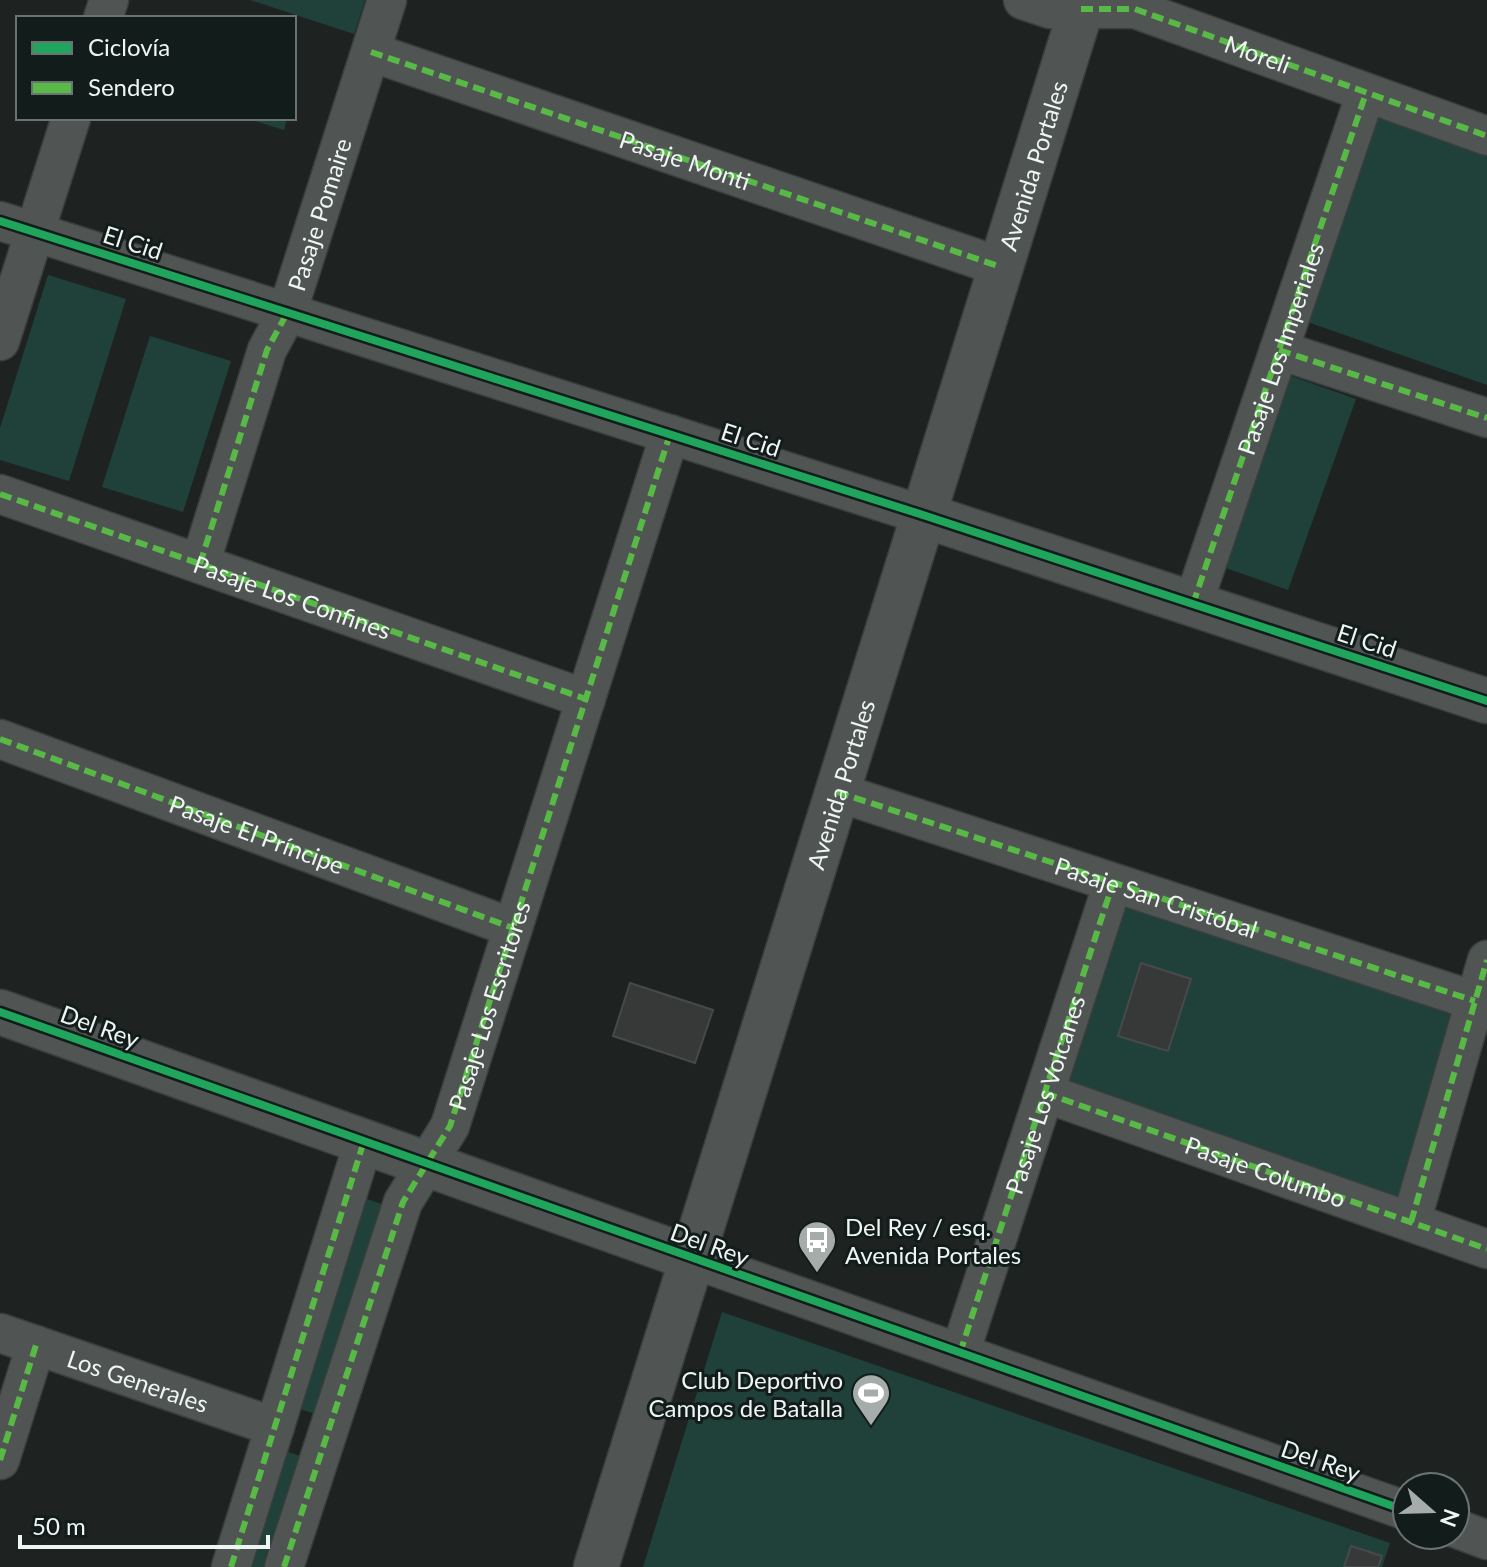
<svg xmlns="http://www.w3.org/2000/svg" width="1487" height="1567" font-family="Lato,sans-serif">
<rect width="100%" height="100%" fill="#1e2322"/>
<path fill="#1f413a" d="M250,0H365L354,34Z
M1374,114L1487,154V385L1302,320Z
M245,118H287L284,130Z
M48,275L126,299L69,481L0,460V428Z
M150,336L231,361L183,512L102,487Z
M1291,376L1356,399L1288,590L1223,567Z
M1137,902L1458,1006L1402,1205L1060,1079L1120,910Z
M361,1197L387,1206L319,1415L293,1407Z
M722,1312L1390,1543L1382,1567H643Z
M277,1448L303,1457L267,1567H238Z"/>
<path fill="#373939" stroke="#47494a" stroke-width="2" d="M1141,963L1191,979L1168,1051L1118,1036Z
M630,983L713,1010L695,1063L613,1036Z
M1351,1546L1382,1556L1378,1567H1344Z"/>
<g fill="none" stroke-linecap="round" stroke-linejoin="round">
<g stroke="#3a3e3d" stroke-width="41">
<g id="street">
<path id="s1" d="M1023,0L1050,9H1135L1487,136"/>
<path d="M103,18L109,0"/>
<path d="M371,52L1001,267"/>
<path d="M0,221L923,515"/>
<path d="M0,341L71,118"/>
<path d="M1279,350L1487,418"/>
<path id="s2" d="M0,494L586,699"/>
<path id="s3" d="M200,564L267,350L287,313L387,0"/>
<path d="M1193,604L1366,93"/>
<path id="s4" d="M0,739L513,928"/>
<path id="s5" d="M837,792L1475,1001"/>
<path id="s6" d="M1045,1093L1487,1249"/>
<path d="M1411,1222L1487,960"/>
<path d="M693,1259L1407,1511"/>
<path id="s7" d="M0,1333L275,1427"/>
<path id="s8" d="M960,1353L1113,883"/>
<path d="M0,1460L36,1345"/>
<path d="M1455,1528L1487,1540"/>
<path d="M231,1567L364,1141"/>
<path id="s9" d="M284,1567L403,1202L450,1126L670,434"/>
</g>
</g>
<g stroke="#3a3e3d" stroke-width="47">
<g id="secondary">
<path d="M923,515L1487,701"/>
<path d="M0,1012L693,1259"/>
<path id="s10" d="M596,1567L1084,0"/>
</g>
</g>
<use href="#street" stroke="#505554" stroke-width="38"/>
<use href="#secondary" stroke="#505554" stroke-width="44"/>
<g stroke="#58b947" stroke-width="6" stroke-dasharray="12 6" stroke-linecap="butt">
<path d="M1081,9H1135L1487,136"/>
<path id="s11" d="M371,52L1001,267"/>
<path d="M1279,350L1487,418"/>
<path d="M0,494L586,699"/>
<path d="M200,564L267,350L287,313"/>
<path id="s12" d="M1193,604L1366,93"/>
<path d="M0,739L513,928"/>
<path d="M837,792L1475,1001"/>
<path d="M1045,1093L1487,1249"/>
<path d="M1411,1222L1487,960"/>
<path d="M960,1353L1113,883"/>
<path d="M0,1460L36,1345"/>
<path d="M231,1567L364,1141"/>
<path d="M284,1567L403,1202L450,1126L670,434"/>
</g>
<g stroke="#121c1a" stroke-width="13">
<path id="cycleway" d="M0,221L923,515L1487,701
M0,1012L1407,1511"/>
</g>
<use href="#cycleway" stroke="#20a55d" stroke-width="8"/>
</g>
<defs>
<g id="bus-pin" transform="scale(2)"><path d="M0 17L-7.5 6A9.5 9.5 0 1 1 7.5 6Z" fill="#a5acaa" stroke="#121c1a"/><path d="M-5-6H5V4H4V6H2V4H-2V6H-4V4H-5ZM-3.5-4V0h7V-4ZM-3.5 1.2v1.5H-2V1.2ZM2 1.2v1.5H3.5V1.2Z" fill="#fff"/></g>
<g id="stadium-pin" transform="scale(2)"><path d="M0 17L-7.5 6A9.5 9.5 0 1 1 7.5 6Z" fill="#a5acaa" stroke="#121c1a"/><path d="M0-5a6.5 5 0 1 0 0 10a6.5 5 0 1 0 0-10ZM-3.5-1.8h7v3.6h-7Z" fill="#fff"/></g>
</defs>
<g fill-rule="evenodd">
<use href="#bus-pin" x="817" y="1240"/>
<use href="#stadium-pin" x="871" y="1393"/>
</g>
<g text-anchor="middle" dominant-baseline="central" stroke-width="6" stroke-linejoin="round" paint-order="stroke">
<g font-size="24" fill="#eef5f3" stroke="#121c1a">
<text stroke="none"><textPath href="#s1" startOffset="244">Moreli</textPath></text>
<text stroke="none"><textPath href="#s11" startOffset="332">Pasaje Monti</textPath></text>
<text stroke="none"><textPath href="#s10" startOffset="1468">Avenida Portales</textPath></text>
<text stroke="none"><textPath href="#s3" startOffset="370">Pasaje Pomaire</textPath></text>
<text transform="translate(133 242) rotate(18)">El Cid</text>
<text stroke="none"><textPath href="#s12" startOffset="270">Pasaje Los Imperiales</textPath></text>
<text transform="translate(751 439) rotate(18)">El Cid</text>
<text stroke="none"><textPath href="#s2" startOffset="310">Pasaje Los Confines</textPath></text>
<text transform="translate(1367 640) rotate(18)">El Cid</text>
<text stroke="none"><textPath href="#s10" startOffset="820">Avenida Portales</textPath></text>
<text stroke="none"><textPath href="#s4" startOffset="274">Pasaje El Príncipe</textPath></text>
<text stroke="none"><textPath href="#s5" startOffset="336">Pasaje San Cristóbal</textPath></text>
<text stroke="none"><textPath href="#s9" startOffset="600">Pasaje Los Escritores</textPath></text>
<text transform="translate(100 1026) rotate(20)">Del Rey</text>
<text stroke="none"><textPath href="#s8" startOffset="272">Pasaje Los Volcanes</textPath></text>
<text stroke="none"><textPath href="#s6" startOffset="234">Pasaje Columbo</textPath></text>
<text transform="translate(710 1244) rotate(20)">Del Rey</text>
<text stroke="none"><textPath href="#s7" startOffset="146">Los Generales</textPath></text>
<text transform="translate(1321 1460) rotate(19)">Del Rey</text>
</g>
<g font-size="24" fill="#eef5f3" stroke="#121c1a" text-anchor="start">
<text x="845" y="1226">Del Rey / esq.<tspan x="845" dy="28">Avenida Portales</tspan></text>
<text x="843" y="1379" text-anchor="end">Club Deportivo<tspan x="843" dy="28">Campos de Batalla</tspan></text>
</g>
</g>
<rect x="16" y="16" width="280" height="104" fill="#121c1a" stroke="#6a7371" stroke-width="2"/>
<rect x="32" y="42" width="40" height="12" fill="#20a55d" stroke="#6a7371" stroke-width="2"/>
<text x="88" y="56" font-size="24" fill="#eef5f3">Ciclovía</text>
<rect x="32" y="82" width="40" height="12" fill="#58b947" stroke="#6a7371" stroke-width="2"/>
<text x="88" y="96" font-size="24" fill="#eef5f3">Sendero</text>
<g transform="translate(1431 1511) rotate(110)"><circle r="38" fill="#121c1a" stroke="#6a7371" stroke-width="2"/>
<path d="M0-6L14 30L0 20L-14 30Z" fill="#a5acaa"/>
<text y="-12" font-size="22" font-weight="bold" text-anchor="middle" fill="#eef5f3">N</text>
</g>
<path d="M20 1535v12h248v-12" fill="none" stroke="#eef5f3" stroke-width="4"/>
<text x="32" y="1535" font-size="24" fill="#eef5f3" stroke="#121c1a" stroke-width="6" paint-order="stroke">50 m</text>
</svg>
